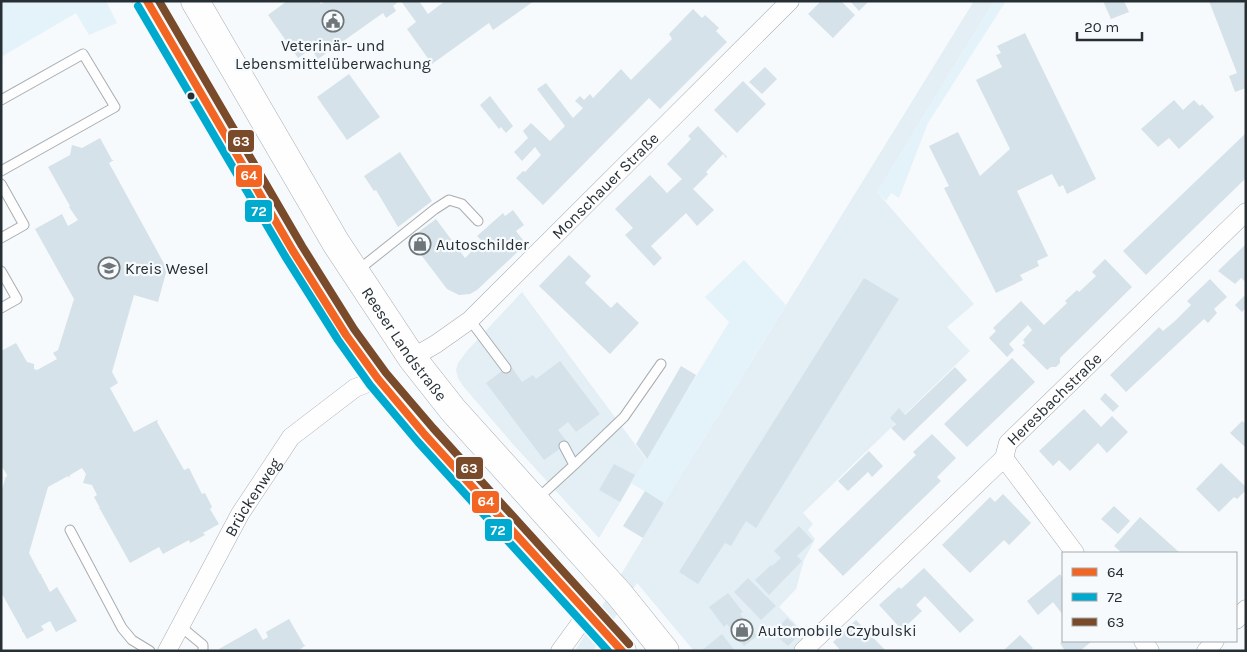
<svg xmlns="http://www.w3.org/2000/svg" width="1247" height="652" font-family="Karla,sans-serif">
<rect width="100%" height="100%" fill="#f7fafc"/>
<path fill="#e3eff5" d="M974,1H994L877,192L974,304L947,327L970,351L803,513L813,524L808,530L815,539L804,560L796,589L779,607L809,638L795,651H694L637,583L593,651H575L664,503Z
M522,292L646,459L599,538L511,442L463,386L458,378L456,370L458,363L467,351Z"/>
<path fill="#e4f2fa" d="M1,1H106L117,23L89,35L76,13L1,57Z
M994,1H1006L928,123L899,198L891,193L886,201L877,192Z
M744,260L786,305L664,503L631,483L729,322L705,297Z"/>
<path fill="#d5e2e9" d="M287,1H319L321,4L325,1H399L393,6L396,11L386,18L383,13L318,59L311,49L298,58L268,15Z
M401,1H419L428,14L445,1H534L493,30L489,23L432,64L407,29L416,22Z
M821,1H841L855,15L833,38L808,14Z
M850,1H869L859,11Z
M1103,1H1124L1129,12L1111,19Z
M1209,1H1243L1246,8V88L1235,92L1229,76L1237,73Z
M693,9L702,18L705,15L719,28L716,31L727,42L660,109L649,98L543,205L516,178L523,171L525,172L541,155L535,147L522,161L514,152L528,138L523,131L531,123L550,141L565,126L537,89L546,83L573,118L583,108L575,101L580,96L584,100L590,94L593,98L621,69L631,80L672,39L669,34Z
M1025,33L1096,179L1067,194L1063,185L1059,187L1052,174L1017,191L1048,256L1037,261L1039,266L1020,275L1023,280L996,293L944,188L949,186L929,146L958,132L980,176L1010,149L976,80L1002,67L996,55L1001,53L997,46Z
M765,67L777,79L762,94L749,82Z
M349,74L380,117L347,140L317,97Z
M743,81L766,104L737,133L714,110Z
M490,96L513,126L506,133L501,127L499,129L480,105Z
M1174,100L1183,110L1194,100L1200,106L1202,104L1214,117L1179,149L1169,138L1158,147L1141,129Z
M698,126L727,157L726,158L723,154L706,172L708,174L693,189L714,210L697,226L686,213L651,246L662,258L654,266L625,235L633,228L615,209L650,175L667,193L682,179L667,164L691,139L688,136Z
M1246,133V178L1146,275L1123,251Z
M100,138L112,160H114L109,163L167,269L158,302L134,295L112,372L118,383L110,388L134,432L157,420L158,421L157,422L184,470L189,468L202,494L205,493L212,507L210,509L219,524L203,533L205,535L190,543L189,540L163,554L159,547L130,563L100,509H98L100,508L94,497L97,495L92,485L83,483L86,474L82,468L70,475L69,478L68,476L48,487L29,553L40,574H42L41,575L50,592L57,587L77,621L56,632L50,621L41,626L44,630L27,639L23,632H22V630L1,592V493L5,479L4,477L6,478L7,475L1,465V351L16,343L27,362L34,364V369L37,370L57,359L53,353L58,350L74,299L35,229L62,214L68,226L78,220L69,207L70,206L48,167L70,155L72,145L82,148Z
M400,152L432,201L398,227L376,190L374,191L364,176Z
M513,210L524,225L516,231L526,244L477,290L470,294L459,295L447,289L409,239L436,219L465,258L482,241L477,236L503,213L505,216Z
M1246,244V282L1241,278L1235,284L1218,271Z
M569,255L591,276L585,283L611,308L617,302L639,323L610,354L539,286Z
M1105,259L1132,287L1068,350L1060,358V363L1056,367H1051L1047,370L1022,345L1025,343L1023,340L1032,330L1028,325L1009,344L1014,350L1007,357L989,338L996,331L993,328L1021,301L1044,325L1067,303L1065,301L1077,290L1079,292L1096,276L1092,272Z
M864,278L899,299L756,528L746,521L731,546L725,543L698,584L679,572Z
M1210,279L1227,297L1214,309L1217,313L1208,323L1204,319L1126,392L1110,375L1159,327L1163,331L1175,321L1191,305L1187,301Z
M1246,294V308L1242,312L1235,305Z
M1012,358L1035,382L967,447L944,424Z
M560,361L600,414L576,432L568,422L558,430L568,443L544,460L486,383L510,365L522,382L533,375L536,379Z
M681,366L696,375L647,459L636,444Z
M955,367L967,380L904,441L891,428L896,424L890,418L899,408L905,415Z
M1105,393L1119,406L1113,412L1100,399Z
M1084,409L1101,427L1112,416L1128,432L1107,453L1098,443L1070,471L1059,460L1053,466L1039,451Z
M1242,421L1246,424V448L1230,433Z
M932,434L956,458L937,477L941,481L843,576L818,550L916,455L913,452Z
M869,451L883,466L872,477L868,472L848,491L838,481Z
M1221,463L1246,487V490L1237,499L1234,497L1219,512L1196,489Z
M614,464L635,475L620,502L599,490Z
M645,491L664,503L643,538L623,526Z
M1003,494L1031,523L1009,545L1004,540L970,573L942,545L990,497L995,502Z
M1114,506L1130,521L1118,534L1101,519Z
M1140,517L1180,553H1122L1114,546Z
M799,526L813,541L797,556L802,561L769,595L755,580L771,565L772,566L781,558L774,551Z
M924,568L974,620L960,633L925,596L916,605L922,611L902,630L879,605L899,587L901,589Z
M1060,574L1063,579V615L1053,602L1038,615L1027,601Z
M748,578L776,606L761,620L734,592Z
M728,593L743,612L740,614L757,636L744,646L727,624L724,627L709,607Z
M787,618L802,632L788,646L773,633Z
M289,619L304,645H306L298,651H220L219,649L256,628L263,640L268,637L266,632Z
M856,620L886,651H841L833,642Z
M722,634L735,651H701Z
M1020,635L1033,648L1030,651H1003Z
M1063,641H1092L1080,651H1065L1060,643Z"/>
<g fill="none" stroke-linecap="round" stroke-linejoin="round">
<g stroke="#a8adb1" stroke-width="11">
<path id="service" d="M1,100L83,54L115,107L1,171
M1,184L24,225L1,238
M1,271L17,299L1,308
M357,271L435,209L449,200L462,204L478,221
M470,320L506,368
M574,465L624,417L661,364
M537,499L574,465L564,446
M70,530L122,628L132,640L150,651
M180,626L203,645V651"/>
</g>
<g stroke="#a8adb1" stroke-width="19">
<g id="minor">
<path id="s1" d="M412,358L436,344L470,320L790,1"/>
<path d="M1004,458L1075,553"/>
<path d="M1236,620L1246,609"/>
<path d="M1143,641L1150,651"/>
<path id="s2" d="M167,651L240,514L291,437L355,388L378,379"/>
<path d="M560,651L587,614"/>
<path id="s3" d="M803,651L1004,458L1008,443L1246,212"/>
<path d="M1206,651L1215,641"/>
</g>
</g>
<g stroke="#a8adb1" stroke-width="29">
<g id="primary">
<path d="M147,1L293,251L346,335L378,379L425,435L622,651"/>
<path id="s4" d="M195,1L336,243L412,358L453,410L620,595L665,651"/>
</g>
</g>
<use href="#service" stroke="#fefeff" stroke-width="9"/>
<use href="#minor" stroke="#fefeff" stroke-width="18"/>
<use href="#primary" stroke="#fefeff" stroke-width="28"/>
<g stroke="#f6fafd" stroke-width="11">
<path id="bus-1" d="M147,1L293,251L346,335L378,379L425,435L622,651"/>
</g>
<g stroke="#f6fafd" stroke-width="11">
<path id="bus-2" d="M138,6L285,256L338,340L370,385L418,442L608,651"/>
</g>
<g stroke="#f6fafd" stroke-width="11">
<path id="bus-3" d="M159,1L302,246L354,329L386,373L433,428L629,644"/>
</g>
<use href="#bus-1" stroke="#f26522" stroke-width="8"/>
<use href="#bus-2" stroke="#00a9ce" stroke-width="8"/>
<use href="#bus-3" stroke="#7a4b2a" stroke-width="8"/>
</g>
<defs>
<g id="civic-ring" transform="scale(1.125)"><circle r="9.5" fill="#f6fafd" stroke="#6f767a" stroke-width="1.5"/><path d="M-.6-6.5H3V-4.5H.6V-3L4-1V1h2V6H-6V1h2V-1L-.6-3ZM-1.2 2.5V6h2.4V2.5Z" fill="#6f767a"/></g>
<g id="shop-ring" transform="scale(1.125)"><circle r="9.5" fill="#f6fafd" stroke="#6f767a" stroke-width="1.5"/><path d="M-5-2.5h2.3a2.7 3.5 0 0 1 5.4 0H5L5.5 6h-11ZM-1.5-2.5h3a1.5 2.3 0 0 0-3 0Z" fill="#6f767a"/></g>
<g id="school-ring" transform="scale(1.125)"><circle r="9.5" fill="#f6fafd" stroke="#6f767a" stroke-width="1.5"/><path d="M0-5L7-2L0 1L-7-2ZM-4 1L0 2.5L4 1V4Q0 6-4 4Z" fill="#6f767a"/></g>
</defs>
<g fill-rule="evenodd">
<use href="#civic-ring" x="333" y="21"/>
<use href="#shop-ring" x="420" y="244"/>
<use href="#school-ring" x="109" y="268"/>
<use href="#shop-ring" x="742" y="630"/>
</g>
<circle fill="#262f34" stroke="#f6fafd" stroke-width="2" cx="191" cy="96" r="4.5"/>
<g text-anchor="middle" dominant-baseline="central" stroke-width="4.5" stroke-linejoin="round" paint-order="stroke">
<g font-size="16" fill="#262f34" stroke="#f6fafd" text-anchor="start">
<text x="333" y="45" text-anchor="middle">Veterinär- und<tspan x="333" dy="18">Lebensmittelüberwachung</tspan></text>
<text x="436" y="244">Autoschilder</text>
<text x="125" y="268">Kreis Wesel</text>
<text x="758" y="630">Automobile Czybulski</text>
</g>
<g font-size="16" fill="#262f34" stroke="#f6fafd">
<text stroke="none"><textPath href="#s1" startOffset="260">Monschauer Straße</textPath></text>
<text stroke="none"><textPath href="#s4" startOffset="402">Reeser Landstraße</textPath></text>
<text stroke="none"><textPath href="#s3" startOffset="358">Heresbachstraße</textPath></text>
<text stroke="none"><textPath href="#s2" startOffset="176">Brückenweg</textPath></text>
</g>
</g>
<g stroke="#f6fafd" stroke-width="2">
<rect x="227" y="129" width="28" height="24" rx="5" fill="#7a4b2a"/>
<rect x="235" y="164" width="28" height="24" rx="5" fill="#f26522"/>
<rect x="244" y="199" width="29" height="24" rx="5" fill="#00a9ce"/>
<rect x="455" y="456" width="29" height="24" rx="5" fill="#7a4b2a"/>
<rect x="471" y="490" width="29" height="24" rx="5" fill="#f26522"/>
<rect x="484" y="518" width="29" height="24" rx="5" fill="#00a9ce"/>
</g>
<g font-size="14" text-anchor="middle" font-weight="bold" fill="#fff">
<text x="241" y="146">63</text>
<text x="249" y="180">64</text>
<text x="259" y="216">72</text>
<text x="469" y="473">63</text>
<text x="486" y="506">64</text>
<text x="498" y="535">72</text>
</g>
<rect width="1247" height="652" fill="none" stroke="#262f34" stroke-width="5"/>
<rect x="1062" y="552" width="175" height="90" fill="#f6fafd" stroke="#a3a9ad"/>
<rect x="1072" y="568" width="25" height="8" fill="#f26522" stroke="#a3a9ad"/>
<text x="1107" y="577" font-size="15" fill="#262f34">64</text>
<rect x="1072" y="593" width="25" height="8" fill="#00a9ce" stroke="#a3a9ad"/>
<text x="1107" y="602" font-size="15" fill="#262f34">72</text>
<rect x="1072" y="618" width="25" height="8" fill="#7a4b2a" stroke="#a3a9ad"/>
<text x="1107" y="627" font-size="15" fill="#262f34">63</text>
<path d="M1077 32v8h65v-8" fill="none" stroke="#262f34" stroke-width="2.5"/>
<text x="1084" y="32" font-size="15" fill="#262f34" stroke="#f6fafd" stroke-width="4" paint-order="stroke">20 m</text>
</svg>
